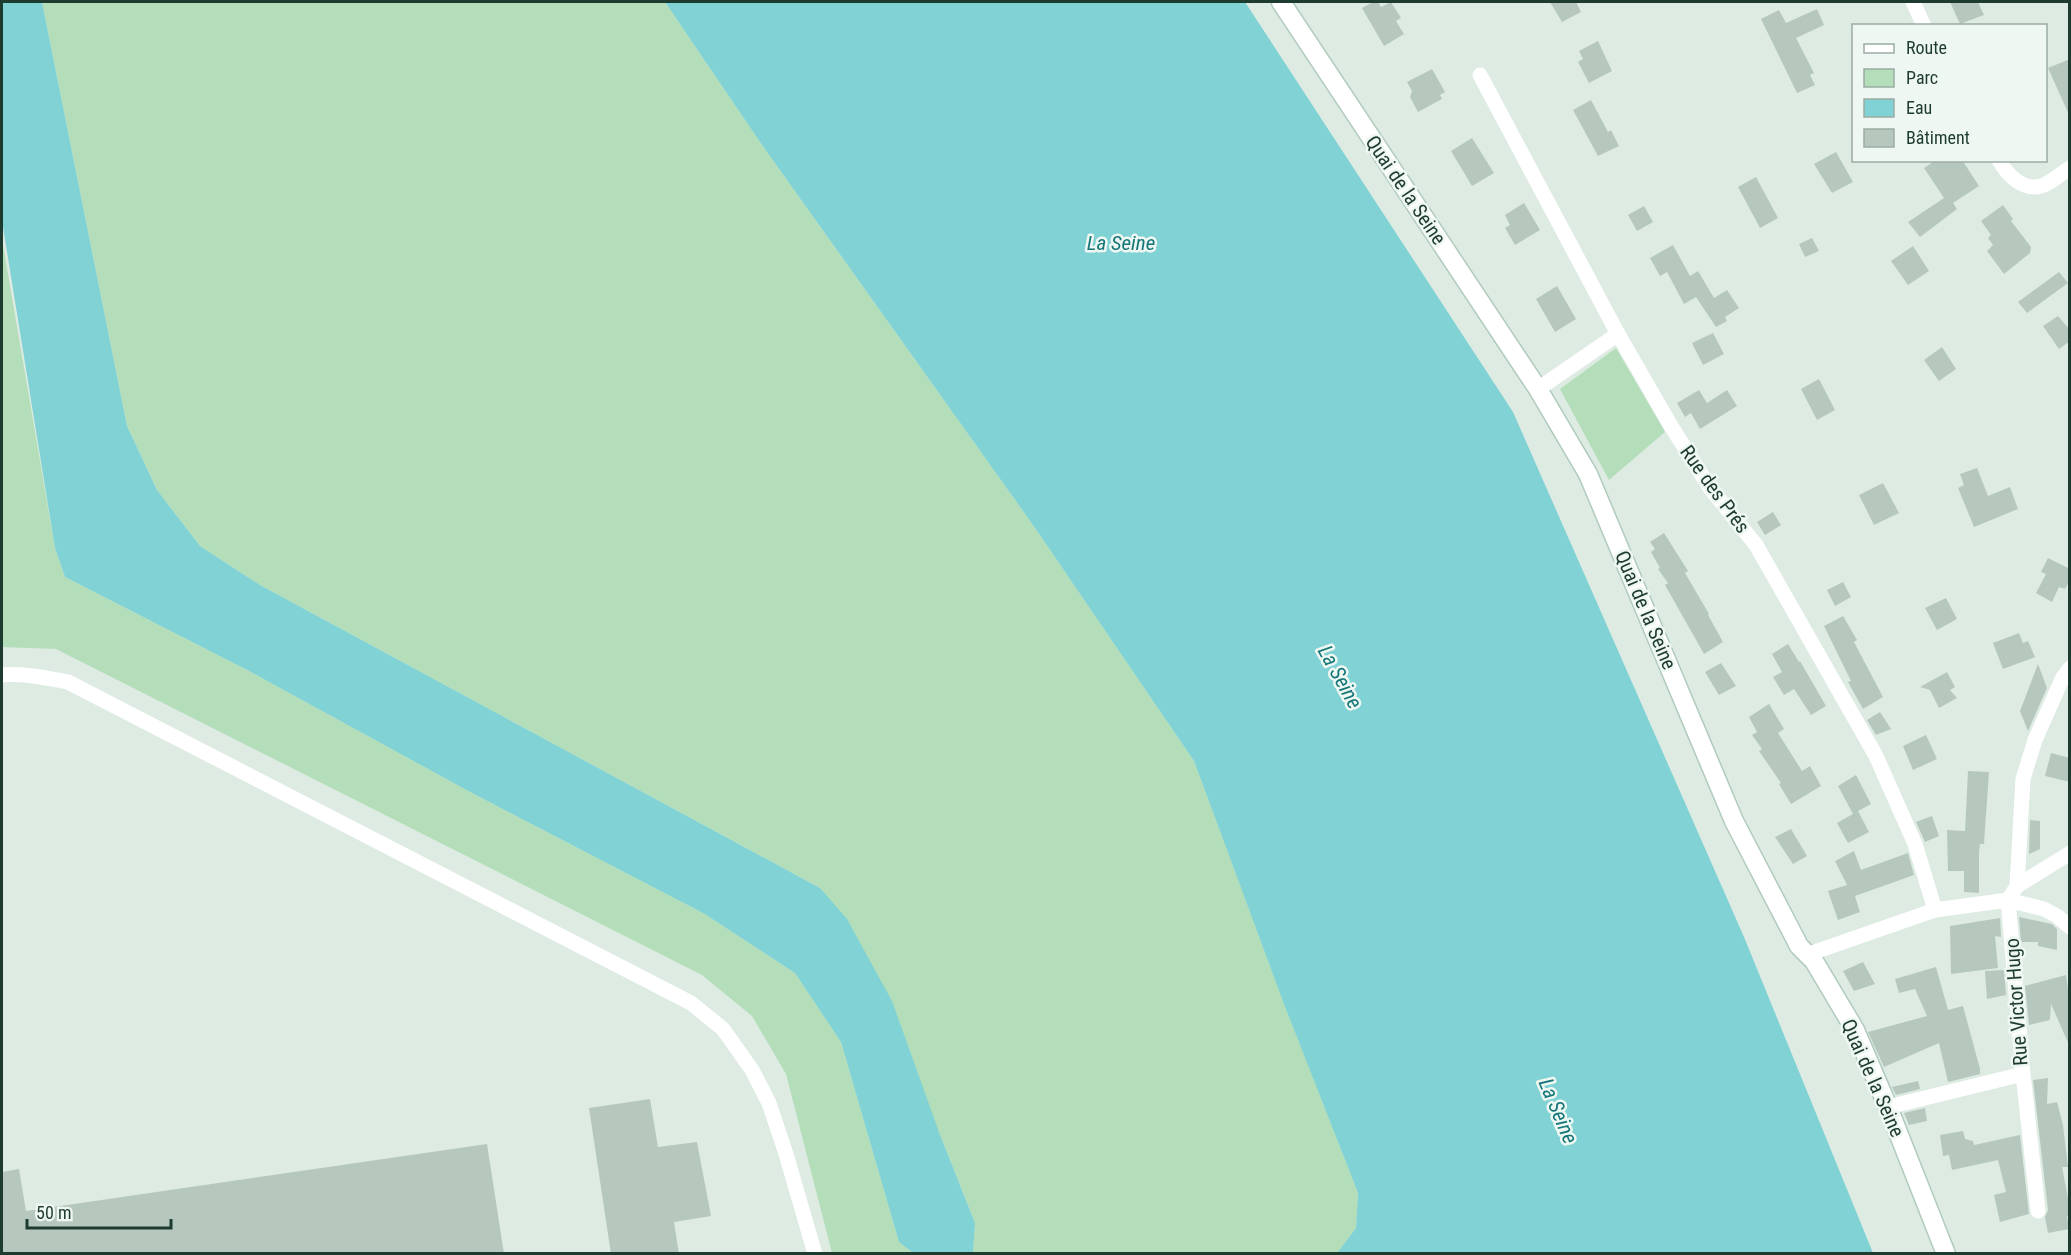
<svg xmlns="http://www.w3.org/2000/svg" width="2071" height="1255" font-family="'Roboto Condensed',sans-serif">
<rect width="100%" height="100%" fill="#ddebe3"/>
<path fill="#b4deba" d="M42,2H665L762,145L1033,525L1194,761L1284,1003L1358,1193L1356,1228L1337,1253H973L975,1223L939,1132L820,888L260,585L200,546L157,490L127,426Z
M2,239L55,548L65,577L249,671L472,793L703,913L795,973L841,1042L899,1242L913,1253H832L786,1074L752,1016L702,975L56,649L2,647Z
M1616,348L1665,432L1609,480L1560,389Z"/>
<path fill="#80d2d4" d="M2,2H42L127,426L157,490L200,546L260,585L820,888L847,919L892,1001L939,1132L975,1223L973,1253H913L899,1242L841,1042L795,973L703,913L472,793L249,671L65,577L55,548L2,221Z
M665,2H1245L1513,412L1744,937L1873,1253H1337L1356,1228L1358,1193L1284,1004L1194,761L1033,525L762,145Z"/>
<path fill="#b6c8be" d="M1373,2H1378L1381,7L1391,2L1401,18L1396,21L1404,34L1384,46L1362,8Z
M1550,2H1576L1581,12L1562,22Z
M1950,2H1978L1984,15L1960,24Z
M1817,9L1824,25L1796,38L1814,73L1810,75L1815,85L1797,93L1761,19L1779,10L1786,23Z
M1598,41L1612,71L1589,83L1578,62L1583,59L1579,51Z
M2070,59V117L2048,68Z
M1432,69L1445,92L1440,95L1442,99L1418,112L1410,97L1412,91L1407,82Z
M1591,100L1608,132L1611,130L1619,146L1598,156L1573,110Z
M1472,138L1494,173L1472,186L1451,151Z
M1836,152L1853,182L1832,193L1814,164Z
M1936,160H1962L1979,186L1953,203L1957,209L1920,237L1908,222L1944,198L1924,168Z
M1756,177L1778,218L1760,228L1738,187Z
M1524,203L1540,230L1515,245L1505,228L1510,225L1505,215Z
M2003,205L2013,219L2011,221L2031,247L2030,253L2004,274L1987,251L1993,245L1988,238L1991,235L1981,221Z
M1644,206L1653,222L1637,231L1628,215Z
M1812,238L1819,251L1805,257L1799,244Z
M1673,245L1690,276L1698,271L1714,298L1727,290L1739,308L1725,317L1727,321L1716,327L1696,297L1684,304L1667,272L1660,276L1650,258Z
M1913,246L1929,271L1908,285L1891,261Z
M2059,272L2068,283L2027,313L2018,302Z
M1557,286L1576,319L1555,332L1536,299Z
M2058,316L2070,330V341L2059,349L2043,326Z
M1713,333L1724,354L1703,365L1692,343Z
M1942,347L1956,369L1939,381L1924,360Z
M1819,379L1835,410L1817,420L1801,389Z
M1699,390L1707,403L1727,390L1737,406L1700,429L1691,413L1685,417L1677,403Z
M1977,468L1988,496L2010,487L2018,509L1974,527L1958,488L1964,485L1960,474Z
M1883,483L1899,513L1874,525L1859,495Z
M1773,512L1781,525L1765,535L1757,522Z
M1664,533L1688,571L1685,573L1709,614L1708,615L1723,642L1704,654L1665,585L1668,583L1658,569L1660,568L1651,552L1655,549L1650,542Z
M2048,558L2070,569V580L2065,589L2059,587L2052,602L2036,593L2046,574L2041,572Z
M1843,582L1851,597L1835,606L1827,590Z
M1946,598L1957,619L1937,630L1925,608Z
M1843,616L1857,640L1854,642L1883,697L1863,709L1848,682L1851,681L1824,626Z
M2019,633L2023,643L2028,641L2035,657L2003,669L1993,643Z
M1788,644L1799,662L1800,661L1826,706L1811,715L1794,689L1784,695L1773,677L1782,672L1772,654Z
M1721,663L1736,686L1719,695L1705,672Z
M2038,664L2047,688L2028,731L2020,711Z
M1947,672L1955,687L1950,690L1957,698L1939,708L1930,690L1920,687Z
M1769,704L1784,729L1778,733L1802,771L1810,766L1821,786L1791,804L1779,784L1781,783L1759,751L1762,749L1752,735L1757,732L1749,717Z
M1880,712L1891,729L1876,735L1867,720Z
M1926,735L1937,759L1913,770L1903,746Z
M2051,753L2070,758V782L2045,776Z
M1968,771L1989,772L1984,844H1980L1979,852V893L1964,892V871H1948L1947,830L1965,831Z
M1856,775L1871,804L1858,811L1869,832L1848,843L1837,823L1853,814L1838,786Z
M1932,816L1939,836L1925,842L1916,822Z
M2030,820L2040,821V849L2029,854Z
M1791,829L1807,856L1793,864L1775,837Z
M1854,851L1861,870L1908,853L1914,875L1855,896L1860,912L1838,920L1828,891L1847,885L1835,861Z
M2019,917L2052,924L2057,929V950L2038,946V942H2021Z
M2000,918L2001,937L1995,936L1998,968L1951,974L1950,926Z
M1863,962L1875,984L1854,991L1843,971Z
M1936,967L1948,1010L1963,1006L1980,1069V1074L1948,1082L1939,1043L1884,1067L1868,1032L1927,1016L1915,989L1899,993L1895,979Z
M2004,970L2006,995L1987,999L1985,971Z
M2066,975L2070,1003V1047L2051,1004L2050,1020L2029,1025L2025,986Z
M2048,1078L2047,1104L2057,1102L2063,1125L2068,1167H2062L2070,1208V1215L2067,1216L2069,1229L2048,1233L2045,1217L2048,1210L2033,1080Z
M1918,1081L1920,1089L1896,1095L1892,1087Z
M650,1099L658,1147L697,1142L711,1216L674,1222L679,1254H611L589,1108Z
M1925,1108L1927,1121L1909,1125L1904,1113Z
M1963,1131L1965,1139L1973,1141L1974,1145L2020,1135L2029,1214L2000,1222L1994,1195L2006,1192L1998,1160L1952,1170L1949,1155L1943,1156L1940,1135Z
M487,1144L504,1254H2V1172L19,1169L26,1211Z"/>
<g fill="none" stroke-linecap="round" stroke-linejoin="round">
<g stroke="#b0cbbe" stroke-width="21">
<path id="secondary" d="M1281,2L1538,389L1588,474L1734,821L1799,946L1814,961L1855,1030L1888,1107L1946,1254"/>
</g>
<path stroke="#fff" stroke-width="15" d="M1913,2L1924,26
M1480,75L1618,334L1671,426L1710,488L1756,545L1876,756L1915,844L1935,910
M1999,160C2007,175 2023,191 2041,186C2050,184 2061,173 2070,168
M1538,389L1618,334
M2,675C24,673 46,678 68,682L691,1003L723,1029L752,1070L769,1103L786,1154L815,1254
M2017,886L2070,853
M2008,900L2023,1074L2038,1211
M2008,900L2017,886L2023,779L2035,740L2063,677L2070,668
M1806,955L1935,910L2008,900L2044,909L2057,916L2070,927
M1888,1107L2023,1074"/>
<use href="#secondary" stroke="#fff" stroke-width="18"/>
</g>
<g text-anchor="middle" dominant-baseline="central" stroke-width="5" stroke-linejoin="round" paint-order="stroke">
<g font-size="20" fill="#1e3b2f" stroke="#eef7f1">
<text transform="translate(1406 190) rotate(56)">Quai de la Seine</text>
<text transform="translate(1715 489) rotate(54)">Rue des Prés</text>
<text transform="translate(1646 610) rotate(67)">Quai de la Seine</text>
<text transform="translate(2016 1002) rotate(-94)">Rue Victor Hugo</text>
<text transform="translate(1873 1078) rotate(66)">Quai de la Seine</text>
</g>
<g font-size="21" font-style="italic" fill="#15767a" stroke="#eef7f1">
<text x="1121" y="243">La Seine</text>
<text transform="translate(1340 677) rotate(61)">La Seine</text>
<text transform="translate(1558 1111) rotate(67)">La Seine</text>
</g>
</g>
<rect width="2071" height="1255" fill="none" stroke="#1e3b2f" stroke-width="6"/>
<rect x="1852" y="24" width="195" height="138" fill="#eef7f1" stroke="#9baca3" stroke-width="1.5"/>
<rect x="1864" y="44" width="30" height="9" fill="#ffffff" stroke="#9baca3" stroke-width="1.5"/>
<text x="1906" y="54" font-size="18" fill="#1e3b2f">Route</text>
<rect x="1864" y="69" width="30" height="18" fill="#b4deba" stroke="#9baca3" stroke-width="1.5"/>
<text x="1906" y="84" font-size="18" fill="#1e3b2f">Parc</text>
<rect x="1864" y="99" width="30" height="18" fill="#80d2d4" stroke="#9baca3" stroke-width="1.5"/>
<text x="1906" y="114" font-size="18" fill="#1e3b2f">Eau</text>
<rect x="1864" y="129" width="30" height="18" fill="#b6c8be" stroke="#9baca3" stroke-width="1.5"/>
<text x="1906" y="144" font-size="18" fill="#1e3b2f">Bâtiment</text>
<path d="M27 1219v9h144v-9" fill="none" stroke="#1e3b2f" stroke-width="3"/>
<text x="36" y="1219" font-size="18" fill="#1e3b2f" stroke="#eef7f1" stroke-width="4.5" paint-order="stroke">50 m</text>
</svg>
